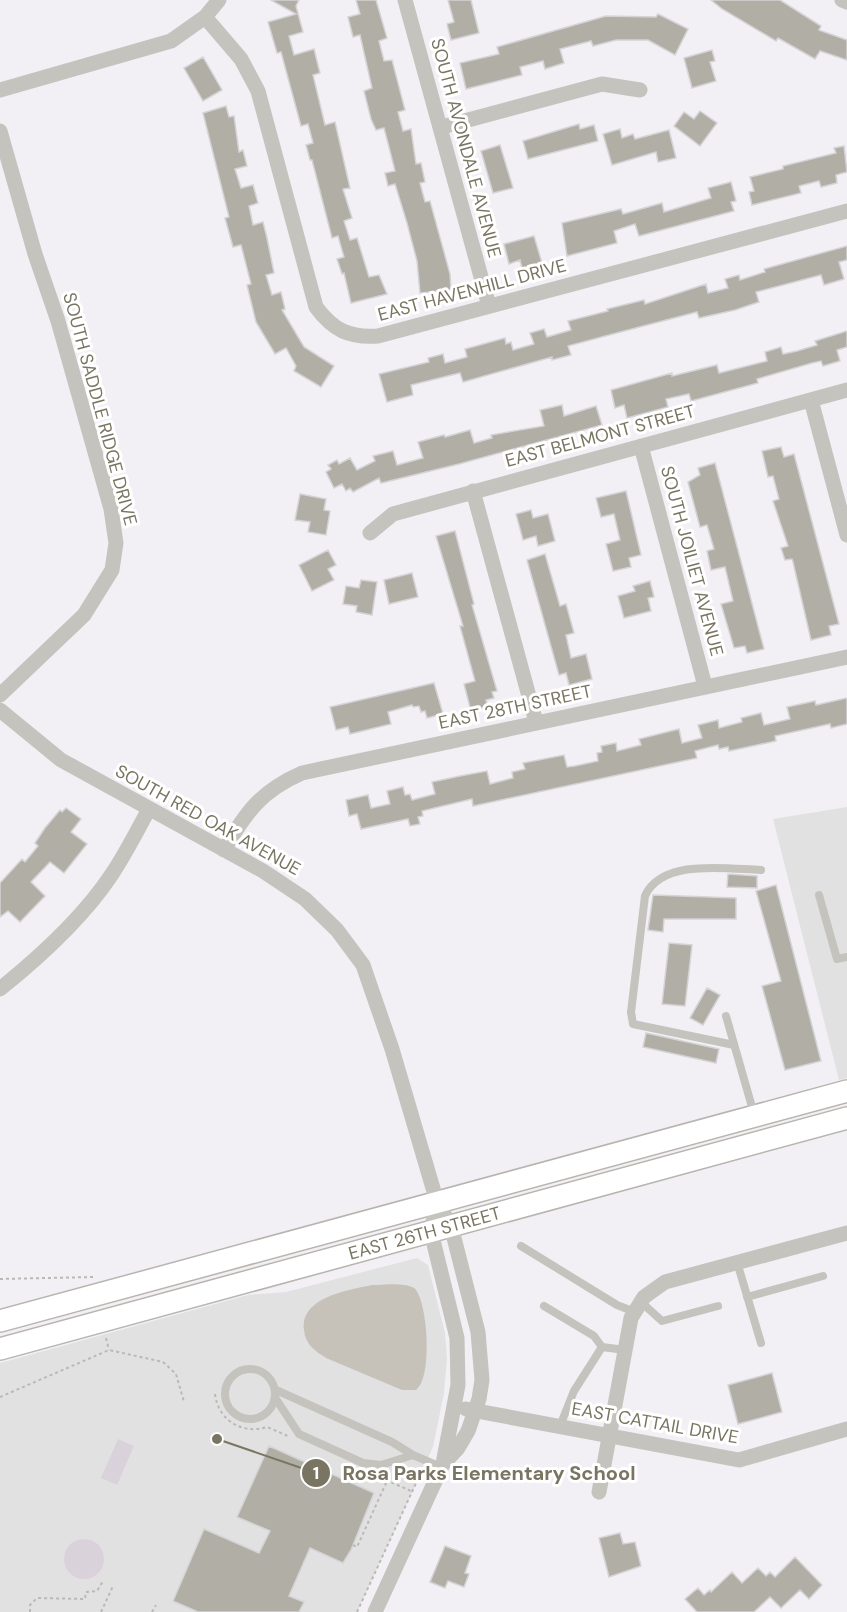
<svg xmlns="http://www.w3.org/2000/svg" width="847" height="1612" font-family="'DM Sans',sans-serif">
<rect width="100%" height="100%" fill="#f2f0f4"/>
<path fill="#e2e1e1" d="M847,807V1078L839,1080L773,819Z
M417,1258L428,1265L445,1333L447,1358L444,1393L433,1447L357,1612H0V1363L248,1295L286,1292Z"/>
<path fill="#dad2da" d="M118,1439L134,1446L117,1485L101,1478Z
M64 1559a20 20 0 1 1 40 0a20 20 0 1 1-40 0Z"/>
<path fill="#c7c2b9" d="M372,1285C383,1285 404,1282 414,1288C427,1297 434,1377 416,1390H402L326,1358C315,1351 305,1344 304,1330C300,1297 349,1290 372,1285Z"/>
<path fill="#b1aea5" stroke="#d4d3d5" stroke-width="1.5" d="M271,0H299L296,6L303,32L289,36L294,55L314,49L320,73L313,75L325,125L335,122L350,188L343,189L352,218L344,221L350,240L357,238L369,277L379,275L387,294L351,303L344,273L342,274L337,259L344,257L338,236L332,238L312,160H310L306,145L313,143L308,124L301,126L281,52L277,53L268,22L296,14Z
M356,0H376L387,38L379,41L384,61L392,60L405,110L398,112L403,131L411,129L416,164L421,163L425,182L420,183L425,202L430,201L450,274L451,290L420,293L417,261L407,223L395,184L388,186L385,173L395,171L390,151L384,128L376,130L371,119L364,91L372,88L360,35L353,37L348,17L360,14Z
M448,0H471L479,33L451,40L447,24L454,22Z
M711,0H780L821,26L819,30L847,40V60L820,51L815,59L778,38L776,41L722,9Z
M658,14L688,29L675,55L648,40H616L593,46L591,41L560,49L564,63L545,69L543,61L520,67L522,75L466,89L460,63L499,54L497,47L606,16L656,17Z
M712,50L715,61L710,62L716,81L692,88L684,58Z
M203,57L222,90L203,101L184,68Z
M226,106L229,117L234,116L239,152L243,150L247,166L235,169L241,188L253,185L258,203L249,206L253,225L263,222L267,238L274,273L266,275L272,295L281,292L285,309L282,310L304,347L334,366L321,387L294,371L296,366L286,348L275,354L256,322L247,285L251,284L241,245L233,247L225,218L229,217L203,113Z
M700,111L717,123L700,146L674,126L684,112L694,119Z
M579,124L580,129L594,125L598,141L528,159L523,141Z
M620,129L622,138L633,134L635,139L669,130L676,158L658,162L656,152L612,165L603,134Z
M500,145L513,188L493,193L481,151Z
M844,146L847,172L836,175L837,183L821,187L819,181L799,186L801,193L752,205L749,192L754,191L750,177L783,169V166L836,153L834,148Z
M731,182L736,201L731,202L734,211L639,236L635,224L614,231L617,243L567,256L562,223L621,209L623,214L662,203L664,212L711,198L708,188Z
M534,236L542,263L522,268L520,260L509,264L504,244Z
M847,246V260L839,262L844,279L824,285L821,275L756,292L759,302L735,310L699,318L697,312L609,335L568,346L571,355L552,360V357L463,382L460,373L411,385L413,395L387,402L379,374L429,362L428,358L443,354L445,363L467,357L465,349L505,338L506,344L511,342L513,350L534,344L530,333L544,329L547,337L571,330L568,321L608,311L607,309L644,300L645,304L706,284L708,293L728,288L725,279L739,275L740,280L765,272L764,269Z
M847,331V347L837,350L840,361L823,366L821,361L812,363L757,379L758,383L691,401L689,394L666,399L668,407L627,418L624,405L615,408L611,390L672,373V376L717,365L719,373L767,361L765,352L781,347L783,354L797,351L817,345L815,341Z
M562,405L564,416L596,406L602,425L459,464L381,483L379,478L353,492L350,488L346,491L342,484L334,488L326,472L331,469L328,465L337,460L339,464L350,458L357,470L375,461L373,456L393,451L397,465L423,458L418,442L444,435L445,437L470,430L474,443L492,438L491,435L544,426L540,410Z
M781,447L784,457L794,454L839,624L829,626L831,635L811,640L793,562L792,559L785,560L781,548L788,546L773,501L779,499L773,476L768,477L762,451Z
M715,463L764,649L747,653L745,646L734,648L721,604L733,601L725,567L711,570L707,551L714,549L707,525L700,527L688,482L700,475L698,468Z
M626,491L641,555L629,558L631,567L613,571L606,544L620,540L614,514L601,517L596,498Z
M300,494L326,499L324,510L330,511L326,535L308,532L310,522L295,520Z
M531,510L533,518L548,514L555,541L538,546L536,536L523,540L516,514Z
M455,531L474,604L472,605L497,691L492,692L494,698L486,700L488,707L471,711L464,684L475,681L460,626H463L436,536Z
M328,550L336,565L328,569L334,580L312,591L299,565Z
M545,554L560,606L566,604L574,633L566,635L571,658L586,654L592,679L569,685L566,673L559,675L527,560Z
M412,573L418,597L389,604L384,580Z
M361,580L377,582L372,615L356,612L357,606L343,604L346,586L359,588Z
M650,581L654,597L648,598L651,611L624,618L618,596L635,591L633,586Z
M434,683L443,714L427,718L425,711L421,712L419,706L413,707L412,705L388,712L391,724L350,734L348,727L336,730L330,707Z
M847,698V724L831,728L830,724L775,736L776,741L729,751L728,747L719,749L718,745L695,751L697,758L473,806L472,799L422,811L423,816L418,817L420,824L410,826L408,819L361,829L357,814L349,816L346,800L368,795L371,808L390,804L387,791L403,787L405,795L410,794L412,800L435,794L432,782L460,776L487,771L490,784L513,778L512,772L525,769L523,763L564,755L567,767L575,766L598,761L597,753L602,752L601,746L616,743L617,751L641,745L639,739L679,729L682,743L702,738L698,725L718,720L719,728L742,722L741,718L761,713L764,725L790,719L787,707L815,701L816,705Z
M66,808L81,819L71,832L87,844L64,873L50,862L31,882L45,896L20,922L8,911L0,917V883L22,859L25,862L38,846L35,843L45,828L60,810L62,812Z
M728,874L757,876V888L727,887Z
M776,885L821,1061L785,1070L762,986L781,981L756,891Z
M653,895L736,898V919H664L663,932L648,930Z
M669,943L692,945L685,1006L662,1004Z
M707,988L720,995L703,1025L690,1018Z
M646,1033L719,1049L716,1063L643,1047Z
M772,1373L782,1412L738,1424L728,1385Z
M269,1446L374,1493L351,1550L343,1563L310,1548L289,1596L304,1602L299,1612H198L173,1601L204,1529L259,1553L270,1531L237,1517Z
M620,1533L623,1544L635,1542L641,1566L609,1577L599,1538Z
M445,1546L471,1556L465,1573L469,1574L464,1587L448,1581L445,1588L430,1582Z
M795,1557L822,1585L809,1599L800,1590L781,1608L770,1597L754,1612H697L685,1599L698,1588L704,1595L710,1590L711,1592L732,1572L742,1583L758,1568L766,1576L770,1572L775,1577Z"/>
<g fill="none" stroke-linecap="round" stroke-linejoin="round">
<g stroke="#b7b5ae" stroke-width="24">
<g id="secondary">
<path d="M0,1321L847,1091"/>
<path id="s1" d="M0,1349L847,1118"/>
</g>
</g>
<path stroke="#bab9b5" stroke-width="2" stroke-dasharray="3 3" stroke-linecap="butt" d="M0,1279L95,1277
M106,1338L109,1350
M215,1394C218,1420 242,1435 267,1427L288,1436
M0,1397L109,1350L163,1362L176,1374L184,1402
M321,1468L326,1457
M375,1475L411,1491
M353,1545L357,1547L387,1481
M30,1612V1605L37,1598L85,1599L86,1592L97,1591L103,1581
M101,1612L113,1586
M152,1612L156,1605
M357,1612L422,1470"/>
<path stroke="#c4c3bd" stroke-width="8" d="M819,895L837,959L847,957
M726,1016L754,1114
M734,1045L633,1024L631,1012L645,896C662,858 727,869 761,870
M521,1246L617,1305L635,1312
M737,1262L761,1343
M747,1297L823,1276
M641,1302L662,1321L718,1306
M544,1306L594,1336L602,1347
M225 1394a25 25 0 1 1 50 0a25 25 0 1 1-50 0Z
M276,1390L392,1442L413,1455
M276,1399L299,1434L363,1463L381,1465L413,1455L441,1467
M560,1426L574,1391L602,1347L625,1350"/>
<path stroke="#c4c3bd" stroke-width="15" d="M405,0L489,306
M842,0L847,2
M205,17L241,59L258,91L316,307C333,330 349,338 378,336L847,211
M0,90L171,41L205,17L219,0
M442,127L602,84L640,90
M0,131L35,254L58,321L111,509L116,543L112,570L84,615L0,695
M811,400L847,535
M641,446L705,686
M473,491L536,722
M370,533L393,514L847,390
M0,710L61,760L263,871L305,899L337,930L363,965L392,1049L437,1202L451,1226L478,1332L482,1380L479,1399L468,1431L458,1448L443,1464
M224,850C246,812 261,791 302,773L847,657
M0,989C41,956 83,918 112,874C126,853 137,831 149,809
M466,1409L739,1460L847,1429
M599,1492L631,1318L644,1297L665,1282L847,1233
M375,1612L443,1464L458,1385L457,1338L431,1232L437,1202"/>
<use href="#secondary" stroke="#fff" stroke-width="21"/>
</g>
<g text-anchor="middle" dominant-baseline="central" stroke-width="6" stroke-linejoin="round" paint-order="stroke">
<g font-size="18" fill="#7a7562" stroke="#fff">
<text transform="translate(466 148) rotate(75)">SOUTH AVONDALE AVENUE</text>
<text transform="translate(472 290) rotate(-15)">EAST HAVENHILL DRIVE</text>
<text transform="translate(100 409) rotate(75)">SOUTH SADDLE RIDGE DRIVE</text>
<text transform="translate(600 436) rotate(-15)">EAST BELMONT STREET</text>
<text transform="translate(692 561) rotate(75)">SOUTH JOILIET AVENUE</text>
<text transform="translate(515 707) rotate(-12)">EAST 28TH STREET</text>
<text transform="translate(208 820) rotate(29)">SOUTH RED OAK AVENUE</text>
<text stroke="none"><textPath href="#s1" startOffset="440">EAST 26TH STREET</textPath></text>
<text transform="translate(655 1423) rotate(10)">EAST CATTAIL DRIVE</text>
</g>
</g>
<path fill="none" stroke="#7a7562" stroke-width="2" d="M217 1439L316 1473"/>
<g fill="#7a7562" stroke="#fff" stroke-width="2">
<circle cx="217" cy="1439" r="6"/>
<circle cx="316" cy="1473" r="15"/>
</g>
<g font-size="18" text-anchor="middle" font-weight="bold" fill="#fff">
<text x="316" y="1479">1</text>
</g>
<g font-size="20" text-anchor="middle" font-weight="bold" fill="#7a7562" stroke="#fff" stroke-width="6" stroke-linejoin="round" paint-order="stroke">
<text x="489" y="1480">Rosa Parks Elementary School</text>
</g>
</svg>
